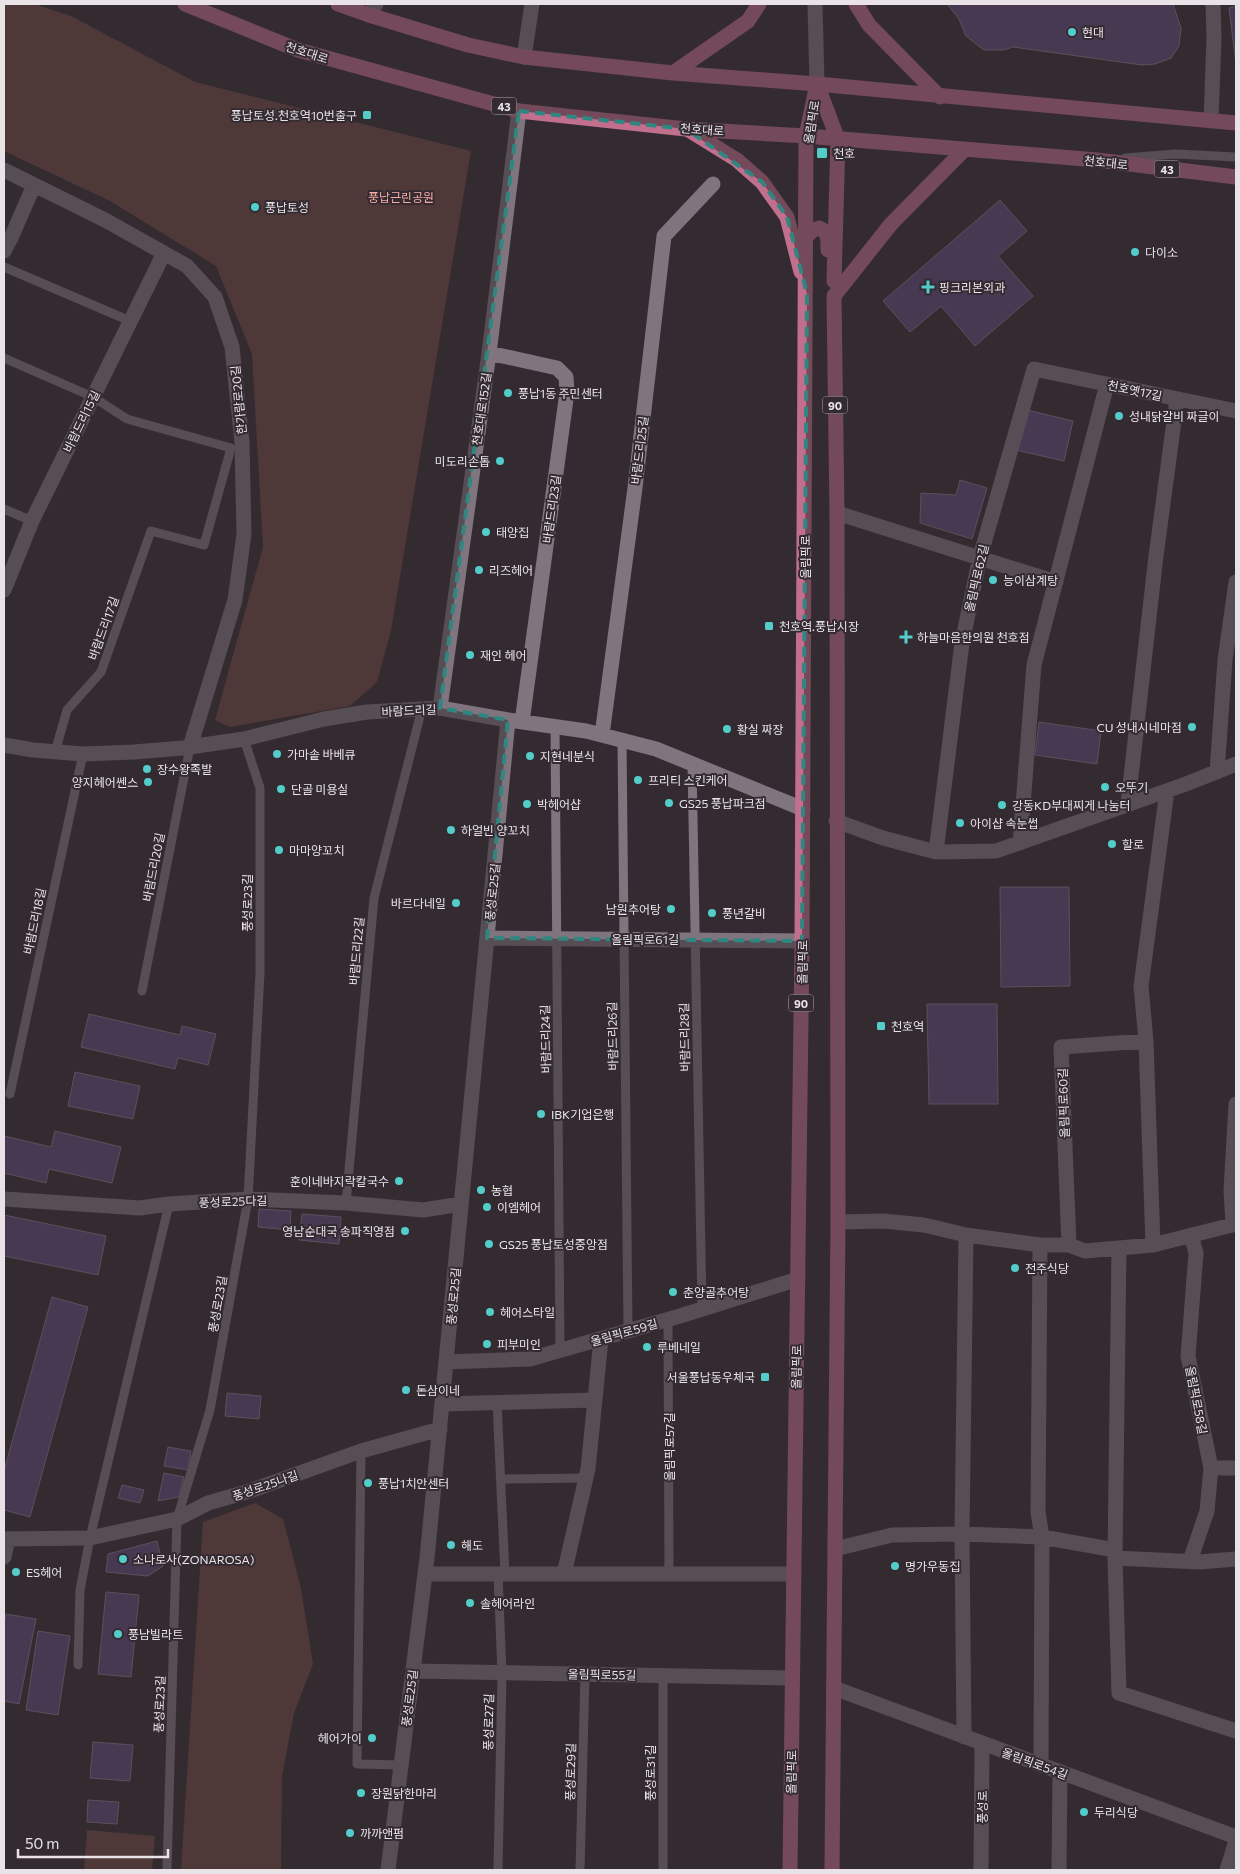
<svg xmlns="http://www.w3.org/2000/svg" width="1240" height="1874" font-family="Commissioner,'Noto Sans KR',sans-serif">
<rect width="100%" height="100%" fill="#342b32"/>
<path fill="#6d4742" d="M4,4H34L71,16L195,82L471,151L391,631L377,682L350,706L230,727L215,720L263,547L252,354L216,266L110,201L4,151Z
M255,1503L283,1519L301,1588L313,1664L294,1713L282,1776L281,1870H181L203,1522Z
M87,1830L155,1836L152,1870H84Z"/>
<path fill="#60497a" stroke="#847f8b" d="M947,4H1173L1181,28L1179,46L1171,58L1155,64L1142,65L1013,47L1004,50H984L966,36L959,19Z
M1236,6V64L1229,8Z
M1000,200L1027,231L998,256L1033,296L975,346L941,306L910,332L883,301Z
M1027,410L1073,421L1064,461L1016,450Z
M960,480L987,488L972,539L920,523L921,493L956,495Z
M1039,722L1101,731L1097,764L1035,755Z
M1000,887H1069L1070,986L1001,987Z
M927,1004H997L998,1104H929Z
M89,1014L180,1035L182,1026L216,1034L208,1065L178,1058L175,1069L81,1047Z
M75,1072L140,1086L133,1119L68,1106Z
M55,1131L121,1147L112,1183L49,1169L46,1183L4,1173V1136L51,1147Z
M259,1209L291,1211L290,1230L258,1227Z
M302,1214L341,1217L339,1244L299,1240Z
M4,1215L106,1236L98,1275L4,1256Z
M52,1297L88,1307L30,1517L4,1510V1471Z
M227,1393L261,1396L259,1419L225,1416Z
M168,1447L191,1451L188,1470L164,1466Z
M164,1473L184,1477L179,1497L158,1501Z
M122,1485L144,1490L140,1503L118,1498Z
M157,1541L163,1566L148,1576L106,1572L108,1554Z
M106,1592L139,1595L131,1677L98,1674Z
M6,1614L36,1619L19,1704L4,1701V1622Z
M38,1631L70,1636L58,1715L26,1710Z
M93,1742L133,1745L130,1781L90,1778Z
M88,1800L119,1802L117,1824L87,1822Z"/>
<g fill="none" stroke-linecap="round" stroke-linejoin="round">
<path stroke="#80757e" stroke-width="9" d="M1125,158L1175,154L1236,157
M4,267L130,321
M4,358L93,397L127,419L231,448L204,545L151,531L101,672L67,710L55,752
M4,509L32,521
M555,727L560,1351
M622,740L628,1331
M692,764L702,1309
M142,991L190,747
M10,1094L83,754
M346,1203L374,898L422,708
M668,1320L669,1574
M497,1402L505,1574
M361,1451L357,1764L401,1765
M501,1479L586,1478
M78,1665L80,1590L90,1538L169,1204
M663,1675V1870
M167,1870L177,1519L210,1410L248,1199L260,973V788L244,739
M498,1870L502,1673L498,1574
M580,1870L585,1674"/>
<path stroke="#80757e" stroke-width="15" d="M369,15L376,4
M524,57L532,4
M1211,121L1214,37L1213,4
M4,170L105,220L187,266L215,297L232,347L242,442L244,534L235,600L190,747
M4,251L11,238L34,185
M489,353L557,368L566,377L567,392L522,722
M837,513L1056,582
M4,590L32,521L164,253
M440,708L489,353L519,111
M602,735L635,488L664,236L713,184
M4,745L33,750L83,754L134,752L183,748L244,739L324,719L367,712L440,708L508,720L586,731L656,749L803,809
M1217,772L1225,660L1236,582
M1128,803L1156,556L1177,399
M836,821L883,838L936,852L996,851L1186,784L1236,764
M1020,843L1034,665L1107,384
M936,852L962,643L980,557L1034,369L1236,411
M487,938L802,941
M4,1199L140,1208L169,1204L248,1199L346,1203L423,1210L461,1204
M838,1222L883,1221L924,1225L966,1235L1040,1245H1069L1085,1251L1153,1245L1236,1224
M1233,1225L1231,1190L1236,1104
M1040,1245L1038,1512L1042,1537L1041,1765
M1069,1245L1061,1047L1146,1041
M1153,1245L1146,1041L1141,986L1167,791
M1119,1248L1115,1558L1119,1693L1236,1731
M446,1362L530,1359L680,1316L798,1279
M442,1404L595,1400
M1211,1468H1236
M4,1539L90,1538L177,1519L208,1503L250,1491L361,1451L440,1429
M835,1549L892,1535L962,1534L1042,1537L1115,1550
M4,1557L8,1539
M1115,1558L1199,1562L1236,1559
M1190,1561L1207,1511L1211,1468L1188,1356L1196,1253L1191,1235
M425,1574H794
M564,1574L588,1469L601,1339
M413,1671L792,1678
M834,1688L1236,1837
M964,1737L962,1534L966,1235
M388,1870L427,1558L508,720
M981,1870L982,1743
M1059,1870L1060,1772"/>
<path stroke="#80757e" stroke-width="15" d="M815,4L817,84
M1227,1870L1236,1841"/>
<path stroke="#c26f8e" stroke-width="15" d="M185,4L298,50L519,111L686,129L806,136L1097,160L1236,177
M338,4L369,15L468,45L524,57L673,73L817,84L1236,123
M856,4L869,25L940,97
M673,73L748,21L759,4
M817,84L838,140L834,281
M687,129L737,160L762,182L787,217L801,272
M806,237L813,230L819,228C829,232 828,240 828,250
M790,1870L802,941L806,136L817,84
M832,1870L838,1222L837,513L834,296L891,224L965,149"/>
</g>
<path d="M0 0H1240V1874H0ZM519,111L686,129L762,182L787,217L807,294L802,941L487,938L508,720L440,708Z" fill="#342b32" fill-opacity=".55" fill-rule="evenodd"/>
<path fill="none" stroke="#308680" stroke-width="4" stroke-dasharray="10 6" stroke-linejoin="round" d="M519,111L686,129L762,182L787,217L807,294L802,941L487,938L508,720L440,708Z"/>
<g fill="#53cdca" stroke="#342b32" stroke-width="2">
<circle cx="1072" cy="32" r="5"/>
<rect x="362" y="110" width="10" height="10" rx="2.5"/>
<rect x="816" y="147" width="12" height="12" rx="2.5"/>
<circle cx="255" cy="207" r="5"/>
<circle cx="1135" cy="252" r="5"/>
<path d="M925.5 279.5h5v5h5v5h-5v5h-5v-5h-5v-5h5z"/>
<circle cx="508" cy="393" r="5"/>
<circle cx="1119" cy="416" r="5"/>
<circle cx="500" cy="461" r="5"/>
<circle cx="486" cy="532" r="5"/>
<circle cx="479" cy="570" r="5"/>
<circle cx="993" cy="580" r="5"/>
<rect x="764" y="621" width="10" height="10" rx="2.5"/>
<path d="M903.5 629.5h5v5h5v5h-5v5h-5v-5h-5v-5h5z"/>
<circle cx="470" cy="655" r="5"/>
<circle cx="1192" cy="727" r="5"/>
<circle cx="727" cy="729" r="5"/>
<circle cx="277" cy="754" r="5"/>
<circle cx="530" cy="756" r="5"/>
<circle cx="147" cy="769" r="5"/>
<circle cx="638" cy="780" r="5"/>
<circle cx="148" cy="782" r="5"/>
<circle cx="1105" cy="787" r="5"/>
<circle cx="281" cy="789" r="5"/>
<circle cx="669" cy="803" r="5"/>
<circle cx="527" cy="804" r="5"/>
<circle cx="1002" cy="805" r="5"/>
<circle cx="960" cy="823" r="5"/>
<circle cx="451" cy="830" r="5"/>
<circle cx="1112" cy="844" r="5"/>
<circle cx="279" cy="850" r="5"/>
<circle cx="456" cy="903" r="5"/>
<circle cx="671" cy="909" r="5"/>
<circle cx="712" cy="913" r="5"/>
<rect x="876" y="1021" width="10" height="10" rx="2.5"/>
<circle cx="541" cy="1114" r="5"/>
<circle cx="399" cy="1181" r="5"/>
<circle cx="481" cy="1190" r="5"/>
<circle cx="487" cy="1207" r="5"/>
<circle cx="405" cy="1231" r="5"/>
<circle cx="489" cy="1244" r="5"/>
<circle cx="1015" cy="1268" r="5"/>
<circle cx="673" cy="1292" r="5"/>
<circle cx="490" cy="1312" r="5"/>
<circle cx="487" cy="1344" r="5"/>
<circle cx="647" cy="1347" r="5"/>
<rect x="760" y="1372" width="10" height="10" rx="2.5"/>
<circle cx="406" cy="1390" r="5"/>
<circle cx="368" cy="1483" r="5"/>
<circle cx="451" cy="1545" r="5"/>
<circle cx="123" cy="1559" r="5"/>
<circle cx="895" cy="1566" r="5"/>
<circle cx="16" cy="1572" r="5"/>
<circle cx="470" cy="1603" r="5"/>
<circle cx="118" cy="1634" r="5"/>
<circle cx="372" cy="1738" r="5"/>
<circle cx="361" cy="1793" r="5"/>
<circle cx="1084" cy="1812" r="5"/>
<circle cx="350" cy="1833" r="5"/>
</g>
<g text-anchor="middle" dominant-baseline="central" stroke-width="4" stroke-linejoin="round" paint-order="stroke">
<g fill="#342b32" stroke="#b3acb1" stroke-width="1">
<rect x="491.5" y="97.5" width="25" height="17" rx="4"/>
<rect x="1154.5" y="160.5" width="25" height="17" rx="4"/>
<rect x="822.5" y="396.5" width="25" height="17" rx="4"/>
<rect x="788.5" y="994.5" width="25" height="17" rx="4"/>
</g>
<g font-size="11" font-weight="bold" fill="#e9e3e8">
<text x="504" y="106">43</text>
<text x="1167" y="169">43</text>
<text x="835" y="405">90</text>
<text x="801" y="1003">90</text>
</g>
<g font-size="12" fill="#e9e3e8" stroke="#342b32" text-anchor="start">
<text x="1082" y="32">현대</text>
<text x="357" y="115" text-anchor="end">풍납토성.천호역10번출구</text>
<text x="833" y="153">천호</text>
<text x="265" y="207">풍납토성</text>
<text x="1145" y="252">다이소</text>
<text x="939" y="287">핑크리본외과</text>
<text x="518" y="393">풍납1동 주민센터</text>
<text x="1129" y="416">성내닭갈비 짜글이</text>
<text x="490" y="461" text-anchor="end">미도리손톱</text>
<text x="496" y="532">태양집</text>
<text x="489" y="570">리즈헤어</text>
<text x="1003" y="580">능이삼계탕</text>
<text x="779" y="626">천호역.풍납시장</text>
<text x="917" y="637">하늘마음한의원 천호점</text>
<text x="480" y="655">재인 헤어</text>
<text x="1182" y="727" text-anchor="end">CU 성내시네마점</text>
<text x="737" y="729">황실 짜장</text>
<text x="287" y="754">가마솥 바베큐</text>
<text x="540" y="756">지현네분식</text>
<text x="157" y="769">장수왕족발</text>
<text x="648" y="780">프리티 스킨케어</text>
<text x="138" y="782" text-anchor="end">양지헤어쎈스</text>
<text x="1115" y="787">오뚜기</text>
<text x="291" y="789">단골 미용실</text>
<text x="679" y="803">GS25 풍납파크점</text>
<text x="537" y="804">박헤어샵</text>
<text x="1012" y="805">강동KD부대찌게 나눔터</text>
<text x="970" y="823">아이샵 속눈썹</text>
<text x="461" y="830">하얼빈 양꼬치</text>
<text x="1122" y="844">할로</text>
<text x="289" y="850">마마양꼬치</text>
<text x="446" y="903" text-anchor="end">바르다네일</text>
<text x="661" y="909" text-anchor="end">남원추어탕</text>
<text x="722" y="913">풍년갈비</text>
<text x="891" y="1026">천호역</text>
<text x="551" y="1114">IBK기업은행</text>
<text x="389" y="1181" text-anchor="end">훈이네바지락칼국수</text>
<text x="491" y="1190">농협</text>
<text x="497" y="1207">이엠헤어</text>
<text x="395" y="1231" text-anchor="end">영남순대국 송파직영점</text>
<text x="499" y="1244">GS25 풍납토성중앙점</text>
<text x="1025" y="1268">전주식당</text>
<text x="683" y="1292">춘양골추어탕</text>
<text x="500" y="1312">헤어스타일</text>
<text x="497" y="1344">피부미인</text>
<text x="657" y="1347">루베네일</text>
<text x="755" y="1377" text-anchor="end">서울풍납동우체국</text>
<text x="416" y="1390">돈삼이네</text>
<text x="378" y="1483">풍납1치안센터</text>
<text x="461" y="1545">해도</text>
<text x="133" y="1559">소나로사(ZONAROSA)</text>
<text x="905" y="1566">명가우동집</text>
<text x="26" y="1572">ES헤어</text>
<text x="480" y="1603">솔헤어라인</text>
<text x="128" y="1634">풍남빌라트</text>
<text x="362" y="1738" text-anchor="end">헤어가이</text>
<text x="371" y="1793">장원닭한마리</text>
<text x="1094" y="1812">두리식당</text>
<text x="360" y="1833">까까앤펌</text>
</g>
<g font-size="12" fill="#e9e3e8" stroke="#342b32">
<text transform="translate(307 52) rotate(18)">천호대로</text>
<text transform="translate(811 122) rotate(-81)">올림픽로</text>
<text transform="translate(702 129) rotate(4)">천호대로</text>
<text transform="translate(1106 162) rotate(6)">천호대로</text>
<text transform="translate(1135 390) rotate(12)">천호옛17길</text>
<text transform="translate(238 400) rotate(-96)">한가람로20길</text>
<text transform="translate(481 409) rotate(-82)">천호대로152길</text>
<text transform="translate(81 421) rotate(-64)">바람드리15길</text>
<text transform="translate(639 450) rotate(-83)">바람드리25길</text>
<text transform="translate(551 509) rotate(-82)">바람드리23길</text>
<text transform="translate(805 557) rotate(-90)">올림픽로</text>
<text transform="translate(976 578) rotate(-77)">올림픽로62길</text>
<text transform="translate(103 628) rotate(-70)">바람드리17길</text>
<text transform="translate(409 710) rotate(-3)">바람드리길</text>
<text transform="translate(153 867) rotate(-79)">바람드리20길</text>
<text transform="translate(492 892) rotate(-84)">풍성로25길</text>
<text transform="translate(247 903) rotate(-90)">풍성로23길</text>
<text transform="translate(34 921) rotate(-78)">바람드리18길</text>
<text x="645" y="939">올림픽로61길</text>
<text transform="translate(356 951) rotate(-85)">바람드리22길</text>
<text transform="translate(802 962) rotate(-89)">올림픽로</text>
<text transform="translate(612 1036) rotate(-91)">바람드리26길</text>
<text transform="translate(684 1037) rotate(-91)">바람드리28길</text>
<text transform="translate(545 1039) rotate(-91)">바람드리24길</text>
<text transform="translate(1063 1103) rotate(-92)">올림픽로60길</text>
<text transform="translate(233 1201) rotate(-2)">풍성로25다길</text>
<text transform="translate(453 1296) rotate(-85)">풍성로25길</text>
<text transform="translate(217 1304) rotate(-80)">풍성로23길</text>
<text transform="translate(624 1332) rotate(-16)">올림픽로59길</text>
<text transform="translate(796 1367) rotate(-89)">올림픽로</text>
<text transform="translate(1197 1400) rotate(79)">올림픽로58길</text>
<text transform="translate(669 1447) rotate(-90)">올림픽로57길</text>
<text transform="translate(265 1485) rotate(-19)">풍성로25나길</text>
<text transform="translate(602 1674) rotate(1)">올림픽로55길</text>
<text transform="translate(409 1698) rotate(-83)">풍성로25길</text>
<text transform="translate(159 1704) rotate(-88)">풍성로23길</text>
<text transform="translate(488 1722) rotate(-89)">풍성로27길</text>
<text transform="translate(1035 1763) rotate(20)">올림픽로54길</text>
<text transform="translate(570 1772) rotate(-89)">풍성로29길</text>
<text transform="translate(791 1772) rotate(-89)">올림픽로</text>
<text transform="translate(650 1773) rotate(-90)">풍성로31길</text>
<text transform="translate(982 1807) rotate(-90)">풍성로</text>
</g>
<g font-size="12" fill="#f5aba0" stroke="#342b32">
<text x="401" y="197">풍납근린공원</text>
</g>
</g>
<rect width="1240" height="1874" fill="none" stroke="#e9e3e8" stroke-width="10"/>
<path d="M18 1849v8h150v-8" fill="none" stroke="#e9e3e8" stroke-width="2.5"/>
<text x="25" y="1849" font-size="15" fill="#e9e3e8" stroke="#342b32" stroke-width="4" paint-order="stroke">50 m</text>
</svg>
